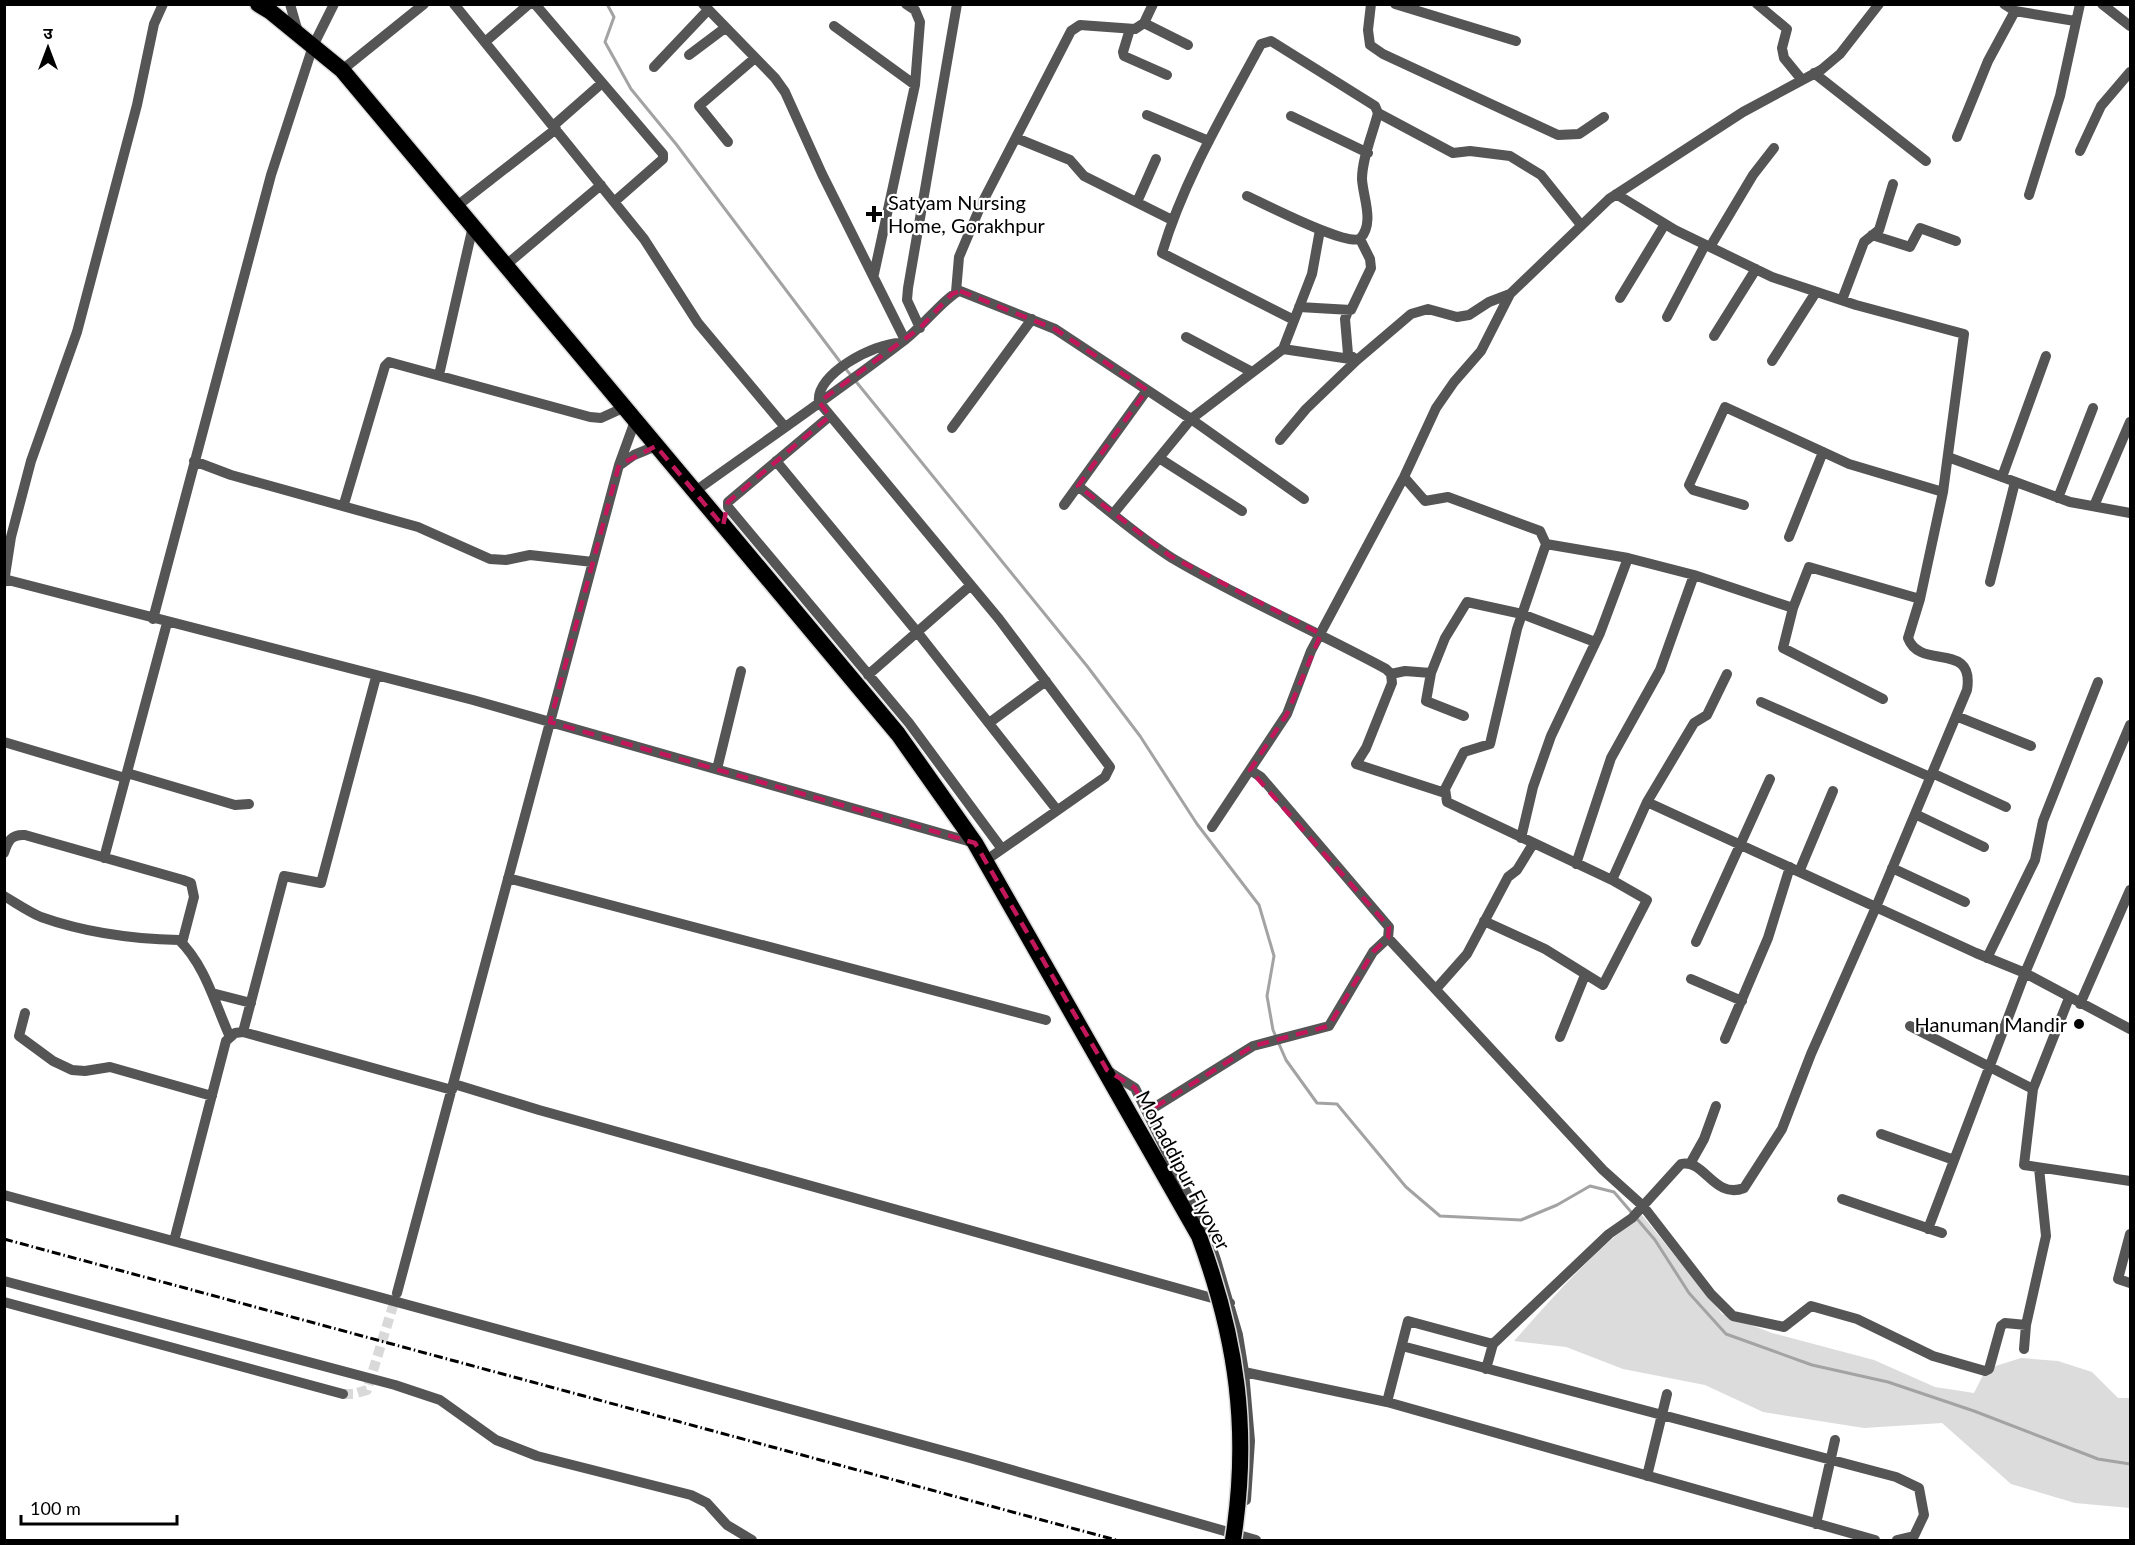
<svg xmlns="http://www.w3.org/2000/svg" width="2135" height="1545" font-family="Lato,'Noto Sans Devanagari',sans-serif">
<rect width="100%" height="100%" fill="#fff"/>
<path fill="#dcdcdc" d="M1642,1215L1722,1314L1772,1333L1874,1360L1935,1387L1974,1393L1986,1369L2021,1358L2058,1361L2092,1372L2118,1398H2130V1508L2075,1503L2011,1484L1942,1423L1864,1428L1763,1412L1705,1385L1623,1369L1566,1347L1514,1341C1554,1296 1593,1251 1642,1215Z"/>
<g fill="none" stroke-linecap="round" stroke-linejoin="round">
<path stroke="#a3a3a3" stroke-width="3" d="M607,4L614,17L605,42L631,89L676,144L841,363
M845,368L1087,666L1140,736L1197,824L1259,905L1274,956L1267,996L1273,1030L1286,1060L1317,1103L1337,1104L1406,1187L1440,1216L1521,1220L1557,1205L1590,1186L1614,1192L1655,1240L1689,1293L1726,1334L1812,1365L1888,1382L1974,1411L2098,1459L2130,1464"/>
<path stroke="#d9d9d9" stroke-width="10" stroke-dasharray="10 5" stroke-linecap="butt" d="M343,1394H354L367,1390L397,1293"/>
<g stroke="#dbdbdb" stroke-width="19">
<path id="highway" d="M258,4L271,12L342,70L898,734L975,843L1199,1236"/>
</g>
<path stroke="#555" stroke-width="10" d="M290,4L298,32
M454,4L644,239L698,323L785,427
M535,4L663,154V159L614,202
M703,4L775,78L785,92L822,174L905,340
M1371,4L1368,30L1370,45L1383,54L1558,135L1579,134L1604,117
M1395,4L1516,41
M1757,4L1787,29L1782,48L1784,58L1802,80
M2004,4L2015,11L2075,21
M2102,4L2130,26
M1144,23L1188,45
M834,26L915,85
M1130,29L1123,52L1124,56L1167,75
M485,42L529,4
M689,55L725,28
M654,67L708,10
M342,70L424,4
M1814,73L1926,161
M1378,113L1453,153L1470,151L1510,156L1541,175L1581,225
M1147,115L1209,141
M1291,116L1368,153
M553,126L602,83
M1957,137L1988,61L2015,11
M1016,138L1070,160L1084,176L1172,220
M728,142L699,106L755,58
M2080,151L2101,106L2130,72
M2029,195L2060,96L2080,4
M1247,196C1267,205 1343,245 1360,239C1375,222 1363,198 1362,179C1362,158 1373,133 1378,113L1375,106L1271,41L1261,44C1225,111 1184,179 1162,253L1294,320
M1137,202L1156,159
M457,206L556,129
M1872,235L1910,247L1920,228L1956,241
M1710,247L1753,175L1774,148
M506,265L601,185
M874,274L915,85L920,22L915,10L906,4
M956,292L959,257L981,205L1071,31L1080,25L1135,29L1144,23L1153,4
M1620,298L1665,224
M1842,300L1864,242L1879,230L1893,184
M1299,307L1351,310L1371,268L1370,259L1360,239
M1667,317L1705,245
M920,328L907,300L908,288L957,4
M1714,336L1756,269
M1186,337L1252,372
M900,343C875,343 815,374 819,402L999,619L1110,767L1105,777L985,861
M1283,349L1312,274L1320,230
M1772,361L1816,292
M439,375L473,226
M830,416L728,502V507L909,723L1002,849
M952,428L1032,319
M1280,440L1306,409L1357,360L1348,354L1345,319L1348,311
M1948,457L2070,502L2130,513
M1159,458L1242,511
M194,461L231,475L418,527L490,559L506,560L530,555L593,562
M776,461L918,633L1057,810
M620,465L634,455L656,446
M1404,477L1425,501L1448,497L1540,531L1546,544L1517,629L1490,744L1464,752L1445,789L1447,802L1612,880L1647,900L1603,985L1545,949L1484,921
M2002,477L2046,356
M1078,486C1108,510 1139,537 1172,558C1241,599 1316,631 1386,669L1391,674L1392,683L1366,748L1356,764L1445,793
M694,492C765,441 837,392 906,339C921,328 947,295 960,291L1055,329L1191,419L1283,349L1357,360L1411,314L1428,309L1457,317L1469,315L1489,302L1510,294L1609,199L1743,112L1821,70L1840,54L1879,4
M2058,498L2093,408
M344,504L385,366L389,362L590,417L601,418L625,407
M1064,505L1147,390
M1744,505L1693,490L1689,485L1725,407L1849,464L1943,492
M2094,506L2130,422
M1113,514L1191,419L1304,499
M1789,537L1823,452
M1546,544L1628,558L1694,575L1793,608L1809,567L1920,599
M4,579L473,700L975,843
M4,582L11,537L31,461L77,332L137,105L154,24L163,4
M1990,582L2015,482
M1793,608L1783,648L1883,699
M153,619L271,175L313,46L334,4
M1431,673L1426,701L1464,716
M1391,674L1405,671L1431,673L1445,638L1467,602L1522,614L1595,642
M868,675L971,585
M1761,702L1930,777
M1956,716L2031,746
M989,723L1046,681
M4,742L125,778
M717,769L741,671
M1250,770L1261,777L1389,927L1388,938
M127,773L235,805L249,804
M1932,773L2006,807
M1647,802L1976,953L2025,973L2130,1029
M1915,814L1984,847
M1212,827L1287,714L1311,651L1404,477L1436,408L1454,382L1481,351L1510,294
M1521,838L1533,787L1551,736L1600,633L1628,558
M4,853C8,841 11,834 25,835L183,880L191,883L194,897L182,943
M104,858L167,623
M1576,864L1611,758L1660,670L1694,575
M1892,868L1965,902
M1799,872L1833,791
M508,878L1046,1020
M1612,880L1647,802L1694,723L1707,715L1727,674
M4,896C16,903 29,912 41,917C86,933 133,939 179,940C205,965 215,1004 230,1037
M1696,942L1770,779
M1987,958L2035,860L2043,821L2098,682
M1691,979L1742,1001
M1436,989L1467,954L1508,877L1517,870L1533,844
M212,993L251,1003
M2080,1004L2130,890
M25,1013L19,1036L53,1061L72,1070L85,1071L110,1067L212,1096
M1910,1026L2033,1089L2024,1165L2130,1181
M243,1032L284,876L321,883L376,677
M1560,1037L1585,975
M1725,1039L1768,938L1790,867
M1108,1071L1135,1088L1207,1234L1216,1260L1238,1335L1244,1372L1250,1441L1246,1500
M454,1084L539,1110L1230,1303
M2033,1089L2069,998
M1147,1112L1253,1046L1329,1026L1373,952L1388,938L1603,1170L1643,1206L1711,1294L1733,1316L1784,1327L1811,1306L1857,1319L1933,1356L1985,1371L1989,1369L2001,1326L2005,1323L2026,1325
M1881,1134L1954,1160
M1690,1164L1704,1139L1716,1106
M4,1195L970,1458L1256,1540
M1842,1199L1942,1233
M1928,1229L2025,973L2130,725
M2130,1234L2118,1279L2130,1283
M174,1241L226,1041L235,1033L243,1032L452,1090
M4,1281L395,1385L440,1400L496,1440L537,1456L691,1495L707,1503L727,1525L752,1540
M397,1293L619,465L635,421
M4,1302L343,1394
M1402,1346L1896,1477L1919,1488L1924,1515L1914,1536L1897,1540
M2024,1349L2026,1325L2046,1236L2039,1168
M1486,1369L1493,1344
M1244,1372L1387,1402L1408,1321L1493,1344L1609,1234L1632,1218L1681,1164C1704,1158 1714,1200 1744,1188L1782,1129L1811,1054L1876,907L1967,690C1975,640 1920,671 1908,638L1920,599L1943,492L1964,334L1856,305L1772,277L1675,230L1616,194
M1387,1402L1875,1540
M1647,1476L1667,1394
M1816,1524L1835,1440"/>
<use href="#highway" stroke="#000" stroke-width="16"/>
<path stroke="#000" stroke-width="3" stroke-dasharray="9 3 1.5 3" stroke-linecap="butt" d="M4,1239L1116,1540"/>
<g stroke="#dbdbdb" stroke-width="19" stroke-linecap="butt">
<path id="highway-bridge" d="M1199,1236C1237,1339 1250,1431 1233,1540"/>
</g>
<use href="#highway-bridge" stroke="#000" stroke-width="16"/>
</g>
<path fill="none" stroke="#c2185b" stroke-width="4.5" stroke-dasharray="12 8" stroke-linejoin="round" d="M960,291L1055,329L1147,390L1078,486L1170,556L1321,634L1287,714L1250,770L1389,927L1388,938L1373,952L1329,1026L1253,1046L1147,1112L1135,1088L1107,1070L975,843L550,722L619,465L656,446L723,526L728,502L830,416L819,402L920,328L952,294Z"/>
<g fill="#000" stroke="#fff" stroke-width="2">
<path d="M871 205h6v6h6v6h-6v6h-6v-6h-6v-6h6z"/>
<circle cx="2079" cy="1024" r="6"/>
</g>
<g text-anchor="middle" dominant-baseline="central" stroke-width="4.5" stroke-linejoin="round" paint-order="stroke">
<g font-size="20" fill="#000" stroke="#fff" text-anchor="start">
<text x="888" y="202">Satyam Nursing<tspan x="888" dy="23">Home, Gorakhpur</tspan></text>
<text x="2067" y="1024" text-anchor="end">Hanuman Mandir</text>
</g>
<g font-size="20" fill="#000" stroke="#fff">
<text transform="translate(1184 1170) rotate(62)">Mohaddipur Flyover</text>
</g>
</g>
<rect width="2135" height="1545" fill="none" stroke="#000000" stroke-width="12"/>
<g transform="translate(48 48)" stroke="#ffffff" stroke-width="4.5" paint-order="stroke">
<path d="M0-4.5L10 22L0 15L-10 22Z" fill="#000000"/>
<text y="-9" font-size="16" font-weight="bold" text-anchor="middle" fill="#000000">उ</text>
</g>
<path d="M21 1515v9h156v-9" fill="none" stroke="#000000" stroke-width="3"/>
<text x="30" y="1515" font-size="18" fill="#000000" stroke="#ffffff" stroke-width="4.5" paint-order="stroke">100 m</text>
</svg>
